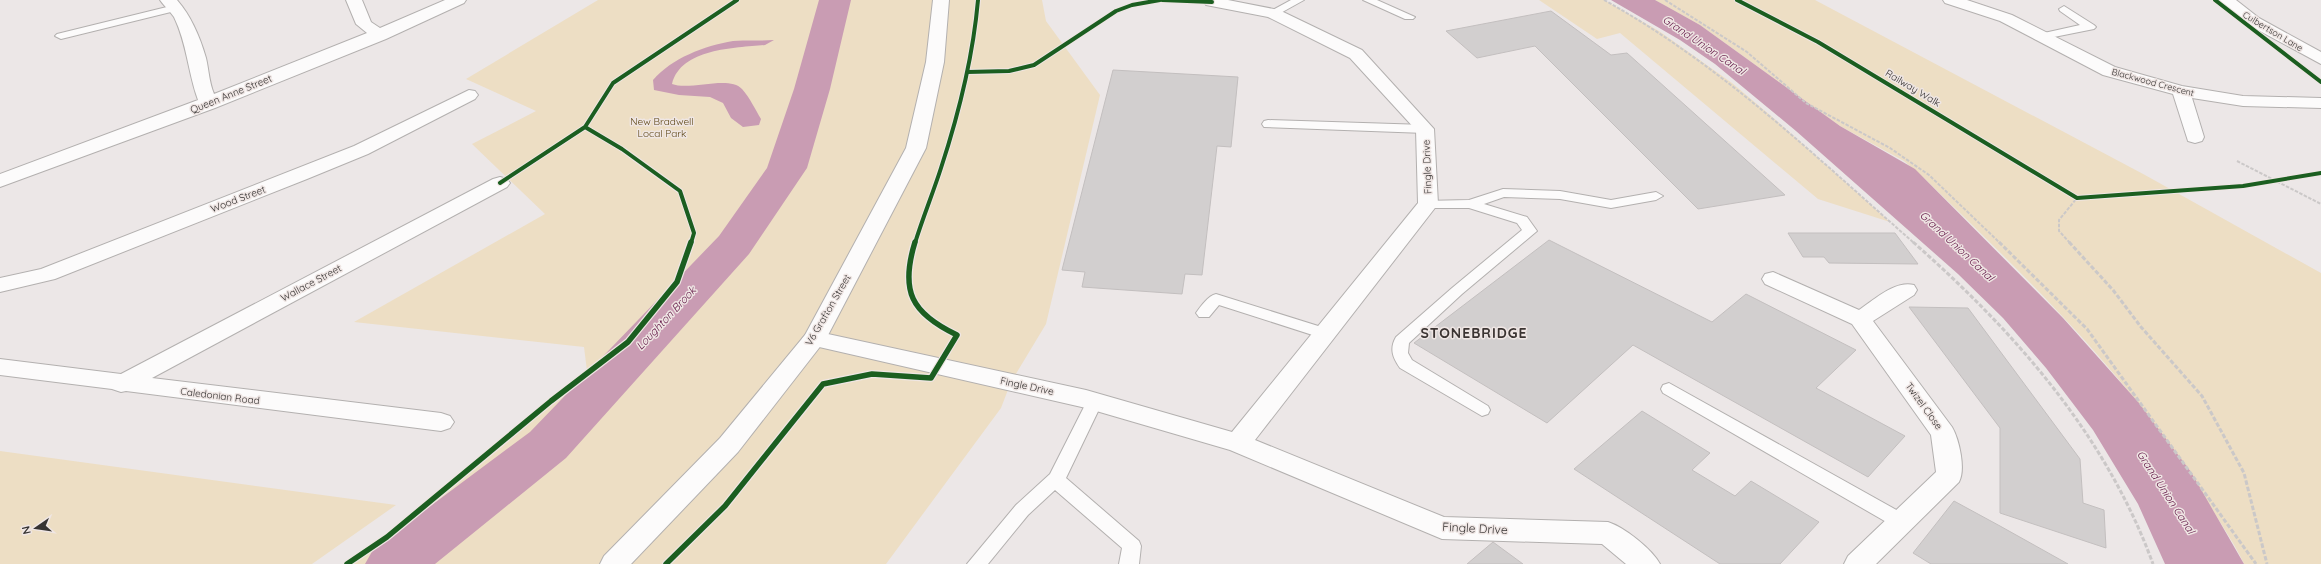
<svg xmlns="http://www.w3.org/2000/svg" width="2321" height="564" font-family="Quicksand,sans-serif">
<rect width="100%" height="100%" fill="#ece7e7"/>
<path fill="#eddec4" d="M598,0H1042L1046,21L1100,95L1046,324L1011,382L1001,408L886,564H347L387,537L587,371L584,347L354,322L545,214L472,144L536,111L466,79Z
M1539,0H1604L1659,31L1732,83L1777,121L1890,222L1818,199L1620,33L1597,39Z
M1655,0H1815L2145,175L2321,273V564H2244C2236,546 2224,529 2214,512C2139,385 2030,281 1925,179L1904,161L1840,126L1700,25Z
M0,451L396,505L312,564H0Z"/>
<path fill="#c99cb3" d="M1611,0H1655L1666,6L1700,25L1840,126L1915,169L2063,318L2139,403L2191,472L2244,564H2165L2138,504L2093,430L2046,368L2003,318L1958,274L1796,131L1715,64L1680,40Z
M774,40L765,45C736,48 681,48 672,84C690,91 729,75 742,89C750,98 755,109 761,119L759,125L743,127L731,118L723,103L710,97L679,95L654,90L653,80C672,58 704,46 733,41C746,40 760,41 774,40Z"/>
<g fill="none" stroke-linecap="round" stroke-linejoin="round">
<path fill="#c99cb3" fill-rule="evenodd" d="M819,0H851L830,89L807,168L749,254L566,458L435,564H365L374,548L530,432L719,236L767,168L794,89Z"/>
</g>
<path fill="#d2cfcf" stroke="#c3bfbf" d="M1551,11L1611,55L1627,53L1785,195L1698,209L1535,46L1477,58L1446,31Z
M1113,70L1238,77L1231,147L1217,146L1202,275L1185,274L1182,294L1082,287L1085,272L1062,270Z
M1788,233H1895L1918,264L1829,263L1824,257H1803Z
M1549,240L1712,322L1746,294L1856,350L1816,388L1905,436L1868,477L1633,345L1547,423L1414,343Z
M1909,307L1968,308L2080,459L2083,503L2104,510L2106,548L2000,513V428Z
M1642,411L1710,453L1692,470L1735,496L1751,481L1819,522L1780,564H1720L1574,469Z
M1954,501L2000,526L2068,564H1931L1913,553Z
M1493,542L1523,564H1467Z"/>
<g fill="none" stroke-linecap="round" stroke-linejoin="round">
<g stroke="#b3b0af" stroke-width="2">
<path id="service" d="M1291,0H1304L1277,15H1269L1267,13Z
M1363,0H1377L1415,17L1413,19H1405Z
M175,5L179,6V10L61,39L55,36L57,34Z
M2064,6L2094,25L2096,27L2094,29L2039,40L2035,39L2033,37L2035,35L2080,25L2060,11L2059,9Z
M1268,120L1425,125L1431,129L1425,133L1264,127L1262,124L1264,121Z
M1503,189L1560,191L1611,200L1656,192L1663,196L1656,200L1611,208L1560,199L1504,197L1484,204L1527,217L1537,231L1462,294L1409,343L1408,353L1412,360L1488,406L1490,410L1488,414L1482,416L1400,368C1393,358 1389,349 1396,337L1452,288L1522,230L1517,223L1469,208H1428L1423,207L1421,204L1423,201L1469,200Z
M1216,294L1331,330L1333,334L1331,338L1325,339L1219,305L1209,317H1199L1196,313C1201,306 1208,296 1216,294Z
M1669,383L1909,517L1911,522L1909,527L1902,529L1895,527L1663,393L1661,389L1663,385Z
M1095,395L1101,397L1103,401L1066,478L1139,541L1141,546L1139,564H1119L1122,548L1055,490L1028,515L988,564H967L1016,505L1050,474L1087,401L1089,397Z"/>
</g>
<g stroke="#b3b0af" stroke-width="2">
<path id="minor" d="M160,0H177C191,16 200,37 206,58C209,71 209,82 214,94L367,33L356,24L346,0H362L371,22L380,28L445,0H466L464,3L386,39L215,108L0,187V174L198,100C188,73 187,43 174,17C170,11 164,6 160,0Z
M1205,0H1228L1279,10L1362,50L1434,129L1438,204L1255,440L1444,517L1608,522C1624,527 1652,549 1660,564H1626L1602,544L1442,539L1230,450L1086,408L806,344L802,339L806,334L814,331L1086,390L1232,432L1418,203L1416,130L1350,58L1268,17L1206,5L1204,2Z
M1943,0H1967L2012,15L2115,67L2182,86L2243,96L2321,98V108L2243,106L2192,98L2204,137L2202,141L2195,143L2188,141L2173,94L2103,75L2000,21L1945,3Z
M2218,0H2236L2259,18L2321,52V64L2247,24Z
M469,90L475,91L478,95L475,99L368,154L307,179L55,279L0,292V278L41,269L354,146Z
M500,177L507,179L510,183L507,187L152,378L441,413L450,416L454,422L450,428L441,431L126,391L121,392L112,389L0,375V359L121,374L493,179Z
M1773,272L1859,310C1874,300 1895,280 1914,285L1917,290L1914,295L1873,321L1952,427C1959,439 1966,469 1959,482L1876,564H1844L1848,556L1936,472L1931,435L1852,324L1765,284L1762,279L1765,274Z"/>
</g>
<g stroke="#b3b0af" stroke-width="2">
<path id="tertiary" d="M933,0H949L944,62L926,148L826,339L738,452L631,564H600L604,556L720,438L805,335L906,148L926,62Z"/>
</g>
<path stroke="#cbc8c8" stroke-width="2" stroke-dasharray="3.5 1.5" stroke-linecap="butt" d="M1604,0C1720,64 1815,156 1914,243
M1665,0L1747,52L1806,103L1890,148L1929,175L2000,243
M2237,161L2321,204
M2070,243L2059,231V220L2077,198"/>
<path stroke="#cbc8c8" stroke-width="3" stroke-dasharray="4.5 2" stroke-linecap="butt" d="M1913,242C2015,332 2106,435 2153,564
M1999,242L2087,329L2256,564
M2069,242L2113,290L2141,327L2202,396L2244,473L2267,564"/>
<use href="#service" fill="#fcfbfb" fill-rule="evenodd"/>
<use href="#minor" fill="#fcfbfb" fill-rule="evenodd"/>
<use href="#tertiary" fill="#fcfbfb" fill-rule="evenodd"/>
<g stroke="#efe6e4" stroke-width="6">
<path id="cycleway-far1" d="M1162,0L1212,2
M1737,0L1818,42L2077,198L2243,186L2321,173
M2215,0L2321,82
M967,72L1009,71L1034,65L1116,11L1132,5L1160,0
M500,183L585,127
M691,243L694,233L680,191L622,149L585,127L613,83L737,0
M915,243C923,217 933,193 941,168C959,113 973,57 978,0"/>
</g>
<g stroke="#efe6e4" stroke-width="8">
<path id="cycleway" d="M347,564L387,537L551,401L628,342L677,282L691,242
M666,564L725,506L823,384L872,374L931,378L957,335C911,313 900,291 915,242"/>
</g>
<use href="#cycleway-far1" stroke="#1b5e20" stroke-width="4"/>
<use href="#cycleway" stroke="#1b5e20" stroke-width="5.5"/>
</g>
<g text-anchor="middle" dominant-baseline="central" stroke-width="3" stroke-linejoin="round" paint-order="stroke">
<g font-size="9" fill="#363332" stroke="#efe6e4">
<text transform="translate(2273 31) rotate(31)">Culbertson Lane</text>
<text transform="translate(2153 82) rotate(15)">Blackwood Crescent</text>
</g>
<g font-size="10" fill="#363332" stroke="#efe6e4">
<text transform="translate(1913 88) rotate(31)">Railway Walk</text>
<text transform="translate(231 94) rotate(-22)">Queen Anne Street</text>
<text transform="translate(1427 167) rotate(-92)">Fingle Drive</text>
<text transform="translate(238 199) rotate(-21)">Wood Street</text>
<text transform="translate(311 283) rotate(-28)">Wallace Street</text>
<text transform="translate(828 310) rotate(-60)">V6 Grafton Street</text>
<text transform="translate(1027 386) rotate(12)">Fingle Drive</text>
<text transform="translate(220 396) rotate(7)">Caledonian Road</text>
<text transform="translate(1924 406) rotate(54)">Twizel Close</text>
</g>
<g font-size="10" fill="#5e4716" stroke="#efe6e4">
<text x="662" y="121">New Bradwell<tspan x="662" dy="12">Local Park</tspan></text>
</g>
<g font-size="11" font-style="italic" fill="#611545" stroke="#efe6e4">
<text transform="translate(1704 45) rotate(34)">Grand Union Canal</text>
<text transform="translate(1957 246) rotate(43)">Grand Union Canal</text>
<text transform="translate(666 318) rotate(-47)">Loughton Brook</text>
<text transform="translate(2166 492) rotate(57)">Grand Union Canal</text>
</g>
<g font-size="12" fill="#363332" stroke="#efe6e4">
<text transform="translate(1475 528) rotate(3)">Fingle Drive</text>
</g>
<g font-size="14" font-weight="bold" letter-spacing="1" fill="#3b3432" stroke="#efe6e4">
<text x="1474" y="333">STONEBRIDGE</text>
</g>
</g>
<g transform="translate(36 528) rotate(257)" stroke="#efe6e4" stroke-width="3" paint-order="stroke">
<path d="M0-3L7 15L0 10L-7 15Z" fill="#363332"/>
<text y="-6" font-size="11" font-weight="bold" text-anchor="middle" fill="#363332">N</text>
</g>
</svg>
